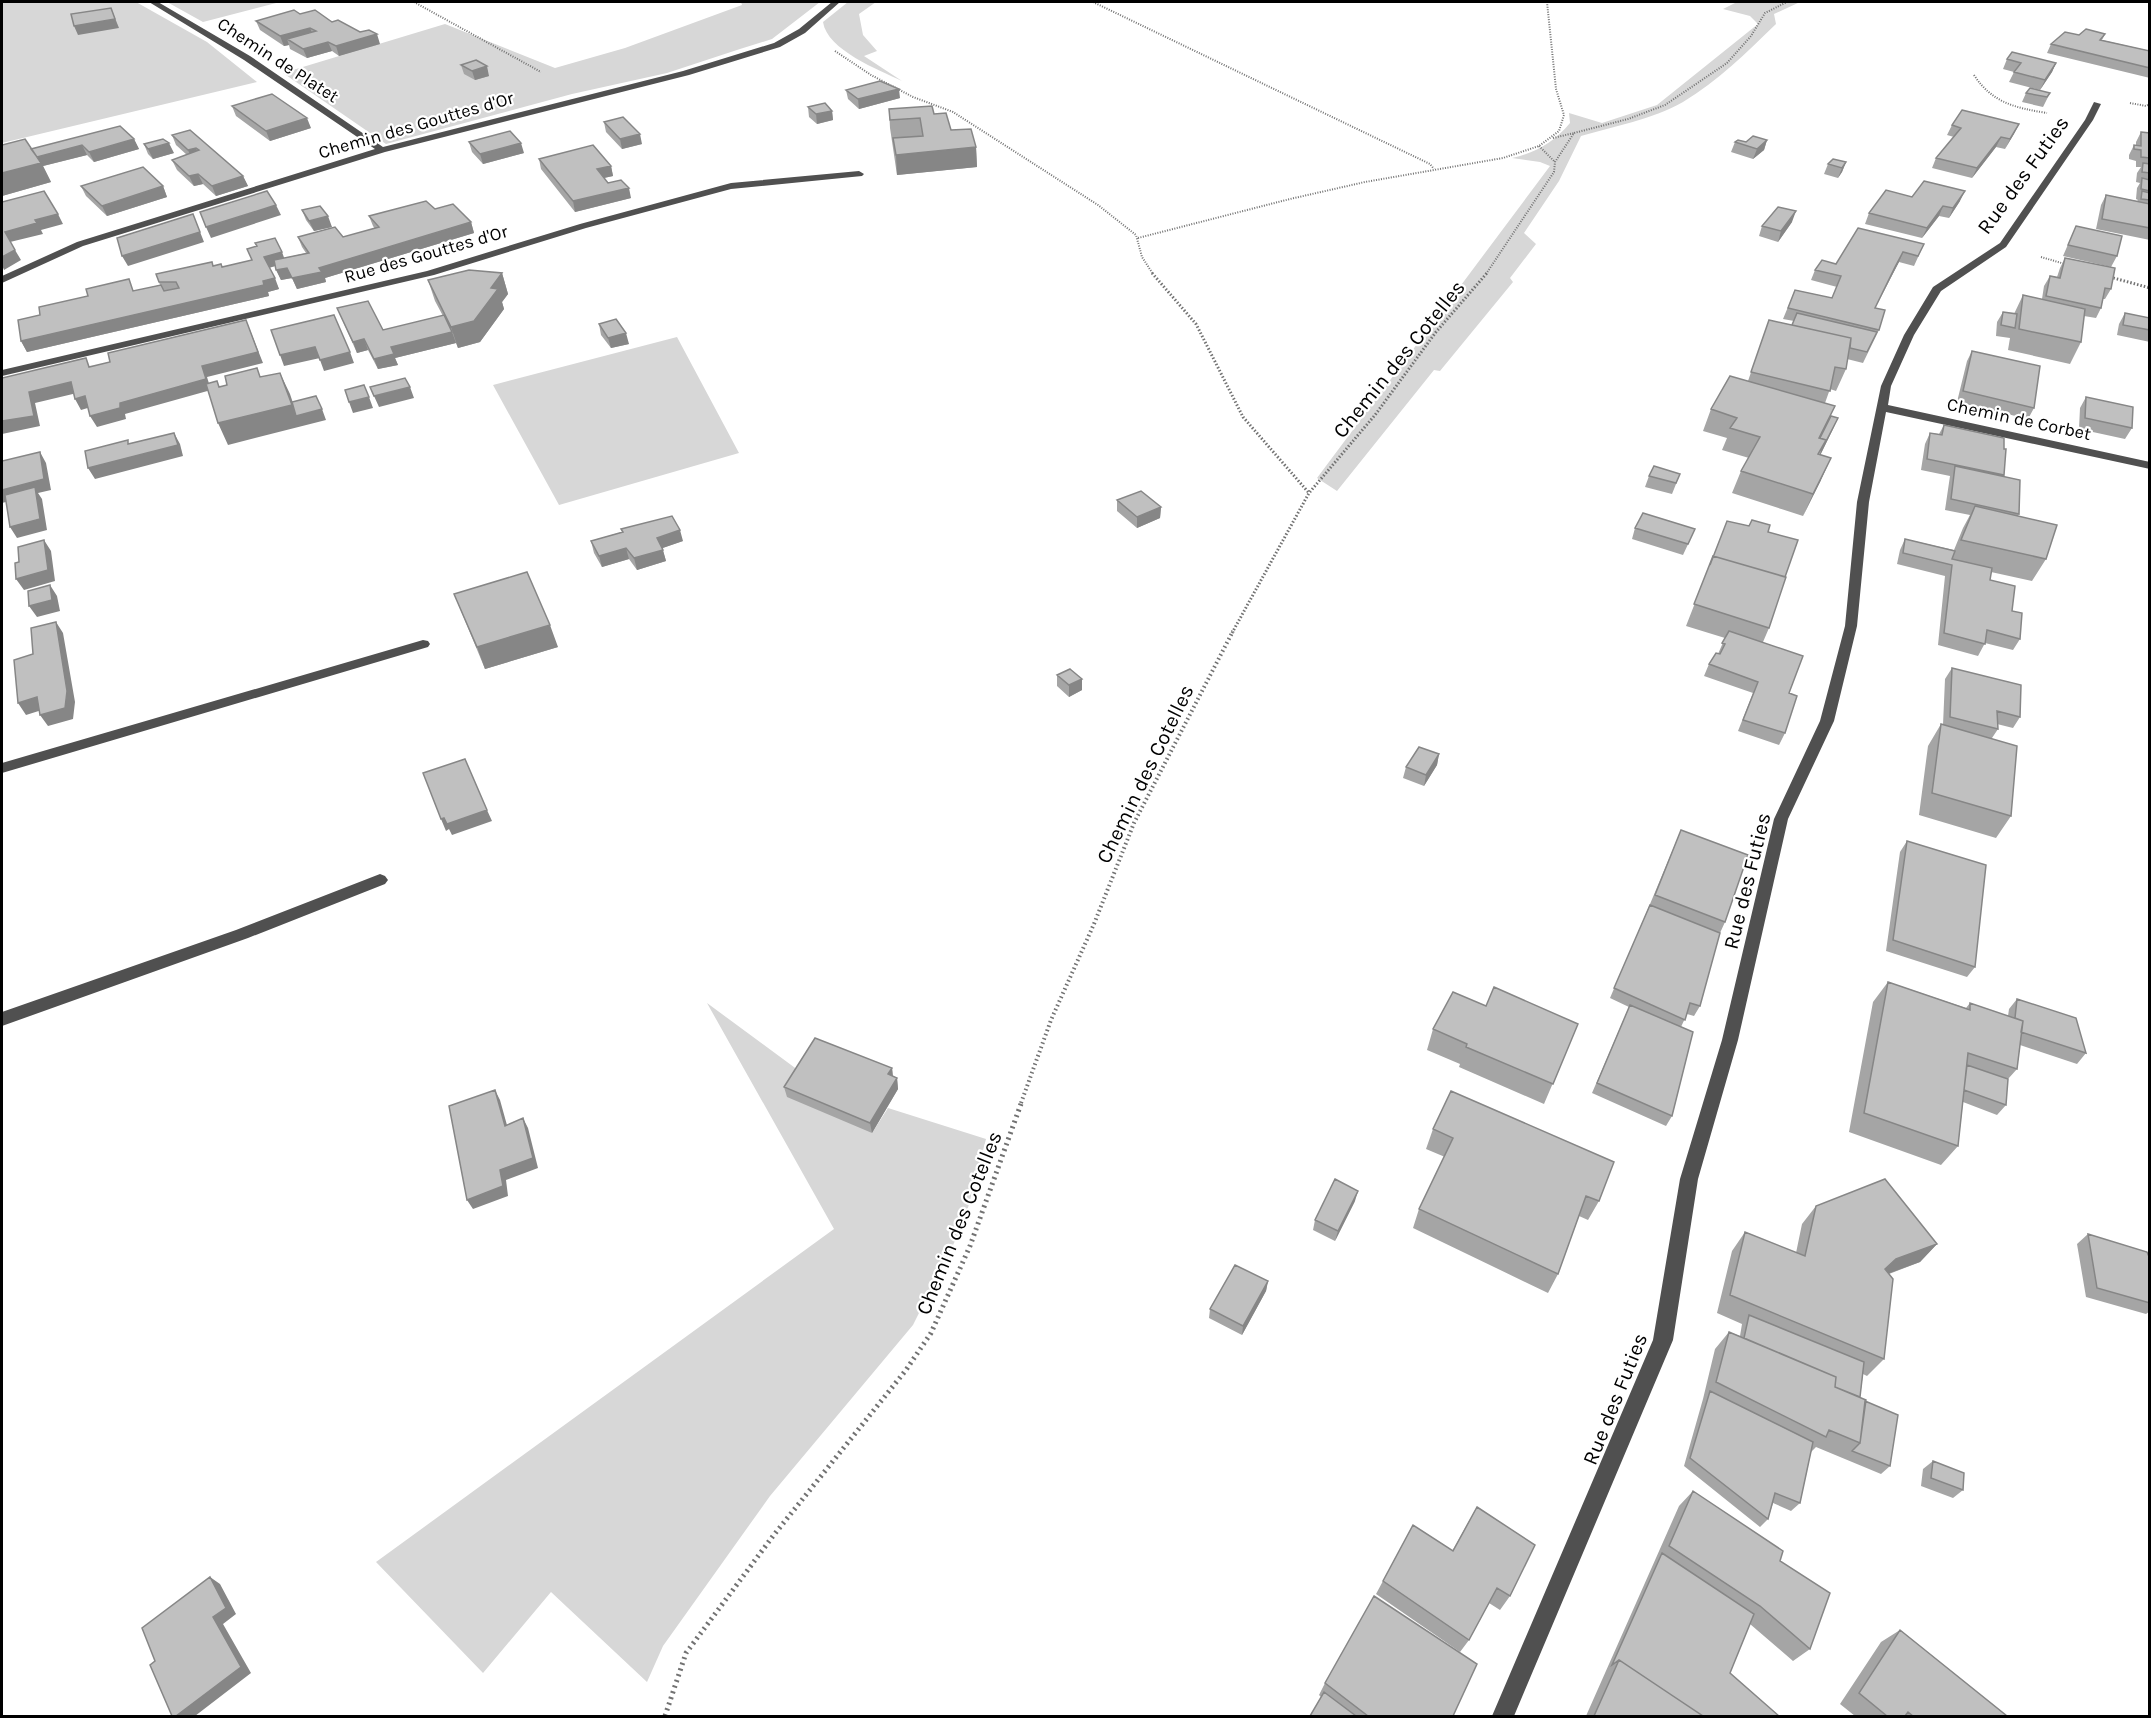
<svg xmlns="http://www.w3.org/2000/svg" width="2151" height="1718" font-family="Karla,sans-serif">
<rect width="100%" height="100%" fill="#fff"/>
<path fill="#d7d7d7" d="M2,2H136L207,42L257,82L2,143Z
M167,2H280L203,22Z
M741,2H820L772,39L740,49L667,73L572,94L386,144L283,73L445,24L555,68L625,48L742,5Z
M848,2H876L859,14L863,35L877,51L864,56L902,81C879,70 827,50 823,22Z
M1737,2H1800L1774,14L1776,24C1746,53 1718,81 1683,102C1651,120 1615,126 1581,136L1559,181L1524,233L1536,244L1510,278L1513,282L1440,371L1434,370L1337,491L1317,478L1550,166L1540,162L1512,158C1537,152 1553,143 1570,123L1569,113L1602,123L1657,105L1758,24L1750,16L1723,9Z
M677,337L739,453L559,505L493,385Z
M707,1003L802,1073L872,1133L888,1108L986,1139L964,1223L913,1325L770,1496L663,1646L647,1682L551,1592L483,1673L376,1562L834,1229Z"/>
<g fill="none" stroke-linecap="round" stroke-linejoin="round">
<path stroke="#727272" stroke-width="2" stroke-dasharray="1 1.5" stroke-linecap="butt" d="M414,2L541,72
M1093,2L1430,164L1434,169
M835,51L871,75L913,97L953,112L1098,205L1136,235L1142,257L1153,274
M1974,75C1992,103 2016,108 2047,113
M2130,103L2146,106L2150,104
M1553,138L1574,133
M1539,146L1555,162
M1138,238L1290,199L1365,182L1503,158L1539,146L1559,131L1564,115L1556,89L1547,2
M2041,257L2065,264
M1486,274L1554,172L1555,162L1574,133L1628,119L1665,105L1727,63L1751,36L1765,13L1787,2"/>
<path stroke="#727272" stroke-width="3" stroke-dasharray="1.5 2" stroke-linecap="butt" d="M1152,273L1196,324L1243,417L1309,493
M2110,277L2150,288
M1232,633L1309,493L1375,415L1436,332L1487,273"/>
<path stroke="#727272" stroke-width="4" stroke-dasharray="1.5 3" stroke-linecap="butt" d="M1021,1103L1051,1020L1094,924L1134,823L1233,631"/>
<path stroke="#727272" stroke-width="5" stroke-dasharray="2 4" stroke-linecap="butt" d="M665,1716L686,1653L773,1536L906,1370L931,1333L970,1246L1022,1101"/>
<path fill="#505050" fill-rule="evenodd" d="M149,2H158L250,56L383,147L683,71L774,43L799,29L832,2H840L805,33L780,47L689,75L385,152L83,246L2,283V276L77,242L375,149L244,60Z
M2094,102L2101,104L2093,120L2006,247L1941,291L1914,335L1891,386L1888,405L2150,462V469L1886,412L1869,502L1857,626L1834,721L1788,819L1738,1040L1698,1179L1673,1340L1514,1716H1492L1653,1340L1680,1179L1722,1040L1774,819L1820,721L1845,626L1857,502L1881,386L1904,335L1933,287L2000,243L2085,120Z
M859,171L864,174L862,176L731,189L586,228L434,275L2,376V370L427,271L580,224L731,183Z
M423,640L428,641L430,644L428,647L2,773V763Z
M380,874L385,876L388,880L385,884L248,938L2,1026V1012L236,930Z"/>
</g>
<path fill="#a5a5a5" d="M300,14L332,22L380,44L339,56L332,51L307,58L290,49L289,45L284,46L260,30L256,21Z
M2105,34L2102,40L2150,51V78L2047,53L2051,44L2079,35Z
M2007,59L2056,63L2052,72L2040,90L2009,82L2014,72L2003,69Z
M461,65L489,76L475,80L464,74Z
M846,90L900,98L859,109L848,99Z
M2026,93H2050L2043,107L2022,102Z
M232,106L311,128L270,141L236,116Z
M808,107L832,111L833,120L817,124L809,117Z
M889,109L934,114L951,130L976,147L977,167L897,175L890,128Z
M604,122L642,144L622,149L606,132Z
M2019,124L2005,149L1996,147L1972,178L1932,168L1936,158L1954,137L1947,135L1952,125Z
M190,130L243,176L248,186L216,196L203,184L194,186L177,170L172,160L187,155L176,145L172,135Z
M2141,132L2150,133V240L2096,229L2101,205L2106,195L2137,201L2138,200L2136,199L2137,188L2140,183L2136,182L2137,173L2141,167H2136V161L2129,159V155L2134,145H2136V142Z
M134,139L139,149L94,162L87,155L43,166L51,182L2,196V145L31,149Z
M1767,140L1764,150L1753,159L1731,152L1735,142Z
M469,142L524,153L483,164L472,152Z
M144,144L174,153L153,159L148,154Z
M539,159L611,166L613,176L604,178L608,183L631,198L575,212L541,169Z
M1846,162L1842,172L1838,178L1824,174L1828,164Z
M81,186H163L167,197L107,216L86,196Z
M1912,197L1960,201L1949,218L1939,216L1922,238L1865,224L1869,213Z
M435,209L471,222L474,233L325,278L326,282L297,289L292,278L281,280L275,266L269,268L279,289L268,292L269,296L27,352L21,341L135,291L160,285L156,274L212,262L213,266L222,267L252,260L247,249L257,246L255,243L284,258L306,253L302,247L298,237H343L375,229L373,226L369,216Z
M302,210L332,227L314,231L306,220Z
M1792,222L1778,242L1759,236L1762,226Z
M2076,226L2117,256L2111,267L2063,256Z
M1924,244L1914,266L1899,262L1891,277L1875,308L1879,330L1863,363L1847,359L1846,369L1836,391L1830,389L1825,403L1831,416L1838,418L1820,455L1821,480L1803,516L1732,493L1741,471L1749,458L1722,450L1727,438L1703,431L1711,409L1748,381L1769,320L1792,325L1794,321L1783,319L1795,290L1832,298L1837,287L1811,280L1815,270L1836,264Z
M2065,258L2111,289L2105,299H2103L2101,308L2096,318L2084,316L2081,342L2070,364L2008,350L2010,338L1996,336L1997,322L2003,312L2014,314L2023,295L2042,299L2044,286L2050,276L2057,277L2060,268Z
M502,273L508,294L502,302L504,309L480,342L458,348L456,343L395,358L398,365L378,369L368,350L357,353L337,308L383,330L443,316L435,301L428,280Z
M2125,313L2150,318V342L2117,335L2119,324Z
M599,324L629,344L611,348L601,335Z
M1972,351L2034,408L2028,419L1957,402L1967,361Z
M2086,397L2132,428L2125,439L2079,429L2080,408Z
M1944,425L2004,475L2003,477L2019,514L2018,516L2046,559L2032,581L1991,572L1990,580L2012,611L2020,639L2013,650L1985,643L1978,656L1938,645L1945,576L1897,564L1900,550L1905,539L1954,550L1963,528L1970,515L1945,510L1950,476L1921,470L1925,444L1930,433L1939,434Z
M1680,474L1672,494L1645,487L1649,476Z
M1117,500L1161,507L1160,518L1137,528L1117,511Z
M1727,521L1768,532L1769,628L1763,642L1789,693L1785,733L1779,745L1738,731L1753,693L1704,676L1709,664L1718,654L1725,638L1686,626Z
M1635,528L1690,540L1683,555L1632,539Z
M621,529L683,541L662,548L666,561L637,570L629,559L602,567L594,553L591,541L622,532Z
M454,594L558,647L485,669Z
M1952,668L2020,717L2013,728L1997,724L1998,729L1992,738L2011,816L1996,838L1919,815L1928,746L1941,724L1943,725L1945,679Z
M1057,675L1082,690L1069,697L1057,686Z
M1439,754L1437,765L1424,786L1403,778L1406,767Z
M1681,830L1725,922L1720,933L1700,1006L1694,1016L1687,1014L1681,1027L1672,1116L1666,1126L1592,1093L1629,1007L1610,998L1645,916Z
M1907,841L1975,967L1967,977L1886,951L1900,852Z
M1888,982L1966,1008L1970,1003L2008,1016L2009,1009L2017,999L2086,1053L2077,1064L2020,1045L2017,1069L2008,1079L2006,1105L1997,1115L1963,1102L1958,1146L1941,1165L1849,1132L1873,1002Z
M1486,1006L1578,1024L1544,1104L1459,1067L1460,1064L1427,1050L1433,1029Z
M892,1068L893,1076L897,1078L898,1089L872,1133L787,1097L784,1087Z
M1433,1129L1599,1201L1588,1220L1579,1216L1558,1274L1548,1293L1413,1228L1419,1209L1445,1157L1426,1149Z
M1355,1201L1335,1241L1313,1230L1315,1220Z
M1816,1206L1937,1244L1920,1262L1889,1274L1884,1359L1867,1376L1863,1374L1860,1397L1865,1401L1890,1466L1881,1474L1816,1447L1811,1452L1800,1503L1791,1511L1773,1503L1768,1519L1760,1527L1684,1466L1703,1399L1715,1349L1729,1332L1740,1336L1742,1324L1717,1313L1732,1251L1745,1232L1796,1253L1802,1224Z
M2088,1234L2149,1259L2150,1311L2146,1314L2086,1297L2077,1244Z
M1268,1281L1266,1291L1242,1335L1209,1318L1210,1309Z
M1933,1461L1963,1490L1953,1498L1921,1486L1923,1469Z
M1693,1491L1780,1561L1810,1649L1793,1661L1750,1624L1730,1673L1779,1716H1586L1679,1506Z
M1477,1507L1510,1596L1500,1610L1489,1603L1469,1640L1460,1652L1376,1594L1413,1525L1452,1551Z
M1900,1630L2007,1716H1855L1840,1704L1881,1642Z
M1325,1683L1453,1716H1310L1321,1697L1319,1695Z"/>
<path fill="#868686" d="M111,8L119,28L78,35L74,26Z
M310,28L314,37L287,39L289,45L284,46L280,36Z
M377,34L380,44L339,56L336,46Z
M328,42L332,51L307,58L303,49Z
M2056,63L2052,72L2040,90L2045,80Z
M487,66L489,76L475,80L472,71Z
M899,89L900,98L859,109L858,99Z
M832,111L833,120L817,124L816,114Z
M307,118L311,128L270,141L266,131Z
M2019,124L2014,134L2005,149L2010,139Z
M640,134L642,144L622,149L620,139Z
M2001,137L1996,147L1972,178L1977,168Z
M134,139L139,149L94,162L89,152Z
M1767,140L1764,150L1753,159L1757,149Z
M169,143L174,153L153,159L148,149Z
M521,143L524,153L483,164L480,154Z
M82,145L87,155L43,166L51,182L2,196V173L35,157Z
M976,147L977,167L897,175L896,155Z
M196,148L200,158L192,160L188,150Z
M1846,162L1842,172L1838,178L1842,168Z
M611,166L613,176L599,179L597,169Z
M198,174L203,184L194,186L189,176Z
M243,176L248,186L216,196L212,186Z
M163,186L167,197L107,216L102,206Z
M629,188L631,198L575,212L573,201Z
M1965,191L1960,201L1949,218L1953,208Z
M276,205L281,215L211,238L206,227Z
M1943,206L1939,216L1922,238L1927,228Z
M1796,211L1792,222L1778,242L1781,231Z
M58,214L63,224L41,230L43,234L10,242L5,232L35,220Z
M193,214L204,242L128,266L122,256Z
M328,216L332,227L314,231L309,221Z
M471,222L474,233L325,278L326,282L297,289L292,278L319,268Z
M15,250L21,260L4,270L2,265V257Z
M282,252L286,263L268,268L264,257Z
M1903,252L1899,262L1870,318Z
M287,268L292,278L281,280L276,270Z
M502,273L508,294L502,302L504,309L480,342L458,348L451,327L491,288Z
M275,278L279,289L268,292L269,296L27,352L21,341Z
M246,320L263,363L207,377L211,390L125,414L126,419L97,427L90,416L202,366Z
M452,332L456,343L395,358L398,365L378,369L374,359L391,347Z
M626,333L629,344L611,348L608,338Z
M364,339L368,350L357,353L353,342Z
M315,347L320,358L284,366L280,355Z
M350,352L354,363L324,371L320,360Z
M280,373L290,394L297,415L322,409L326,420L228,445L218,423Z
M71,382L77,393L35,403L40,426L2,434V421L29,392Z
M410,387L414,398L379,407L374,396Z
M85,396L91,407L81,410L75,399Z
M369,397L373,408L353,413L349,402Z
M1838,418L1833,429L1817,462L1821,451Z
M174,433L180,444L183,456L95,479L88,468Z
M40,452L46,463L51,490L38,493L42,499L47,530L17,538L10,527L36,494L2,503V490Z
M1831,458L1821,480L1803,516L1813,494Z
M1161,507L1160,518L1137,528V517Z
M680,530L683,541L660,549L657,538Z
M44,540L51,551L55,581L24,590L16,579Z
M626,548L629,559L602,567L599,556Z
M663,550L666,561L637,570L634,558Z
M50,585L57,596L60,611L37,617L29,606Z
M56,622L63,633L75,702L73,719L48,726L40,715Z
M550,625L558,647L485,669L477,647Z
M1082,679V690L1069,697V685Z
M37,697L45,709L26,715L18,703Z
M1439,754L1437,765L1424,786L1426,775Z
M487,810L492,821L452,835L449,829L446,831L441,819Z
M892,1068L893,1079L888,1074Z
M897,1078L898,1089L872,1133L870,1123Z
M495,1090L500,1100L510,1136L505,1126Z
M523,1118L528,1128L538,1168L506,1180L508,1196L473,1209L467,1200L500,1170Z
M1358,1191L1355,1201L1335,1241L1338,1231Z
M1937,1244L1920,1262L1879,1277L1885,1269L1896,1259Z
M1268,1281L1266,1291L1242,1335L1243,1326Z
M210,1577L220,1584L236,1614L223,1624L251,1673L195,1716H176L213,1617Z"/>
<path fill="#c0c0c0" stroke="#868686" stroke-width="1.5" d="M111,8L115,19L74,26L71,14Z
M294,10L300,14L315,10L332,22L338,20L360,32L369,30L377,34L336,46L328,42L303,49L287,39L316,31L310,28L280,36L256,21Z
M2086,29L2105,34L2100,40L2150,51V68L2051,44L2065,32L2079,35Z
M2012,52L2056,63L2045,80L2014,72L2021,63L2007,59Z
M476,60L487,66L472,71L461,65Z
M880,81L899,89L858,99L846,90Z
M2030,88L2050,93L2047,97L2026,93Z
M272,94L307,118L266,131L232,106Z
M825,103L832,111L816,114L808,107Z
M932,106L934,114L946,113L951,130L971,129L976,147L896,155L893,138L923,136L920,118L890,120L889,109Z
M1962,110L2019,124L2010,139L2001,137L1977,168L1936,158L1961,128L1952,125Z
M623,117L640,134L620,139L604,122Z
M120,126L134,139L89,152L82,145L37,157L31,149Z
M190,130L243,176L212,186L198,174L189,176L172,160L199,150L196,148L188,150L172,135Z
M510,131L521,143L480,154L469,142Z
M2141,132L2150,133V158L2141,157V150L2134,149V145L2141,146Z
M1753,136L1767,140L1757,149L1735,142L1738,140L1746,142Z
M25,139L41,163L2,173V145Z
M163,139L169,143L148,149L144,144Z
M593,145L611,166L597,169L608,183L621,180L629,188L573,201L539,159Z
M1833,159L1846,162L1842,168L1828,164Z
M2143,163L2150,164V173L2142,172Z
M143,167L163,186L102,206L81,186Z
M2142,178L2150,180V191L2141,189Z
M1924,181L1965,191L1953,208L1943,206L1927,228L1869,213L1886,190L1912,197Z
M44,191L58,214L35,220L37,223L5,232L15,250L2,257V202Z
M267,191L276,205L206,227L200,212Z
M2142,191L2150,193V200L2141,199Z
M2106,195L2150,204V228L2102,219Z
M426,201L435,209L453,204L471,222L319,268L322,272L292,278L287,268L276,270L274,260L309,253L298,237L335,227L343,237L379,227L369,216Z
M320,206L328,216L309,221L302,210Z
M1778,207L1796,211L1781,231L1762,226Z
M193,214L200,232L122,256L117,238Z
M2076,226L2122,236L2117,256L2068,245Z
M1858,228L1924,244L1918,256L1903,252L1895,267L1875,308L1885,310L1879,330L1788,308L1795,290L1832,298L1841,276L1815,270L1822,260L1836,264Z
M275,238L282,252L264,257L275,278L263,281L264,285L21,341L18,320L40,315L39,307L88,296L86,289L129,279L133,291L161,285L164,291L179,288L176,282H159L156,274L212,262L213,266L221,264L222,267L252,260L247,249L257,246L255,243Z
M2065,258L2115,268L2111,289L2105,288L2101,308L2046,296L2050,276L2060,278Z
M469,270L502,273L491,288L498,289L474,321L451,327L428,280Z
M2023,295L2085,309L2081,342L2019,329Z
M368,301L383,330L444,315L452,332L391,347L394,354L374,359L364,339L353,342L337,308Z
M2003,312L2017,314L2015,328L2001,325Z
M1797,313L1877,332L1867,352L1850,348L1851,338L1792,325Z
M2125,313L2150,318V330L2123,325Z
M334,315L350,352L320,360L315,347L280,355L271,330Z
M616,319L626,333L608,338L599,324Z
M246,320L258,352L202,366L206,379L120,403V408L90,416L85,396L75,399L71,382L29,392L34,416L2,421V378L86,358L89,367L110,362L108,353Z
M1769,320L1851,338L1846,369L1835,367L1830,391L1751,372Z
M1972,351L2040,366L2034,408L1963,391Z
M257,368L260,377L280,373L292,405L218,423L206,384L217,381L219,387L227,385L225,376Z
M1730,376L1835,406L1819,438L1826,440L1818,454L1831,458L1813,494L1741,471L1760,437L1730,428L1737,418L1711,409Z
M405,378L410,387L374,396L370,387Z
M364,385L369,397L349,402L345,390Z
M316,396L322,409L296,416L292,402Z
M2086,397L2133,407L2132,428L2085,418Z
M1831,416L1838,418L1821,451L1826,440L1820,438Z
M1944,425L2004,438V449H2006L2004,475L1927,459L1930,433L1942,435Z
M174,433L178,445L88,468L85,451L128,440V444Z
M40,452L44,479L2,490V461Z
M1654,466L1680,474L1676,483L1649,476Z
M1955,466L2020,480L2019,514L1951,499Z
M35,487L40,519L10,527L5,495Z
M1141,491L1161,507L1137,517L1117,500Z
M1975,506L2057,525L2046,559L1961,540Z
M1643,513L1695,529L1688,544L1635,528Z
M672,516L680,530L657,538L663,550L634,558L626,548L599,556L591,541L623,532L621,529Z
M1752,520L1770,525L1768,532L1798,540L1785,577L1713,556L1710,565L1727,521L1749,526Z
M1905,539L1955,551L1952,559L1992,568L1990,580L2015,586L2012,611L2022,613L2020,639L1987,630L1985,644L1944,633L1952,565L1903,553Z
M44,540L48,570L16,579L15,563L19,562L18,547Z
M1713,556L1786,577L1769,628L1694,604Z
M527,572L550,625L477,647L454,594Z
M50,585L52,600L29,606L28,591Z
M56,622L67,691L65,708L40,715L37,697L18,703L14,660L33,654L31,628Z
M1729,631L1803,656L1789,693L1797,696L1785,733L1743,720L1758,682L1709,664L1716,653L1720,654L1725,644L1722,643Z
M1952,668L2021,685L2020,717L1997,711L1998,729L1950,717Z
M1070,669L1082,679L1069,685L1057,675Z
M1941,724L2017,746L2011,816L1932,793Z
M1419,747L1439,754L1426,775L1406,767Z
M465,759L487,810L447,824L444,818L441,819L423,773Z
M1681,830L1748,855L1725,922L1655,895Z
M1907,841L1986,865L1975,967L1893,940Z
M1650,905L1720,933L1700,1006L1690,1003L1685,1020L1614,988Z
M1888,982L1970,1010V1003L2023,1021L2017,1069L1968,1053L1958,1146L1864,1113Z
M1494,987L1578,1024L1553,1084L1466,1047L1467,1044L1433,1029L1453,992L1486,1006Z
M2017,999L2076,1018L2086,1053L2021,1032L2023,1021L2015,1018Z
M1630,1005L1693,1032L1672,1116L1597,1083Z
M815,1038L892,1068L888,1074L897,1078L870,1123L784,1087Z
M1967,1065L2008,1079L2006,1105L1964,1090Z
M495,1090L505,1126L523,1118L533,1158L500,1170L503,1186L467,1200L449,1106Z
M1451,1091L1614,1162L1599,1201L1586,1196L1558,1274L1419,1209L1453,1138L1433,1129Z
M1335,1179L1358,1191L1338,1231L1315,1220Z
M1885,1179L1937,1244L1896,1259L1885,1269L1893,1279L1884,1359L1730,1295L1745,1232L1805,1256L1816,1206Z
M2088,1234L2147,1252L2150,1259V1303L2097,1288Z
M1235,1265L1268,1281L1243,1326L1210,1309Z
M1749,1315L1864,1362L1860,1397L1835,1387L1836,1377L1744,1338Z
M1729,1332L1836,1377L1835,1387L1866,1400L1860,1443L1829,1430L1826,1437L1716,1382Z
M1710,1391L1813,1442L1800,1503L1775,1493L1768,1519L1690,1458Z
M1865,1401L1898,1415L1890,1466L1852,1451L1860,1443Z
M1933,1461L1964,1473L1963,1490L1931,1478Z
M1693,1491L1783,1551L1780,1561L1830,1593L1810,1649L1760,1606L1669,1546Z
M1477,1507L1535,1545L1510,1596L1497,1588L1469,1640L1383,1581L1413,1525L1453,1551Z
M1662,1553L1754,1614L1730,1673L1779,1716H1703L1619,1660L1612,1665Z
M210,1577L226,1608L213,1617L241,1667L176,1716H172L150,1665L155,1661L142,1628Z
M1374,1596L1477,1664L1453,1716H1368L1325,1683Z
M1900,1630L2007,1716H1913L1908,1712L1905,1716H1887L1859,1693Z
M1619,1660L1703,1716H1594Z
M1324,1692L1356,1716H1310Z"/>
<g text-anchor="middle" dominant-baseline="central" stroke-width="4.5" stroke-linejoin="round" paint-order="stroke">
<g font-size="18" fill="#000" stroke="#fff">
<text transform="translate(278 60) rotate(33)">Chemin de Platet</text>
<text transform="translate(416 125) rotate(-16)">Chemin des Gouttes d'Or</text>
<text transform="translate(426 254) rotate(-16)">Rue des Gouttes d'Or</text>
<text transform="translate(2019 419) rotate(12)">Chemin de Corbet</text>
</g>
<g font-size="21" fill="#000" stroke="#fff">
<text transform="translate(2023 175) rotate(-54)">Rue des Futies</text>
<text transform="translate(1399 359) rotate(-51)">Chemin des Cotelles</text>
<text transform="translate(1145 774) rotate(-64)">Chemin des Cotelles</text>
<text transform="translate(1747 881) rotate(-76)">Rue des Futies</text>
<text transform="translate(959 1223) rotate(-68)">Chemin des Cotelles</text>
<text transform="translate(1615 1399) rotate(-68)">Rue des Futies</text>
</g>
</g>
<rect width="2151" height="1718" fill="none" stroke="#000000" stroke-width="6"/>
</svg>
